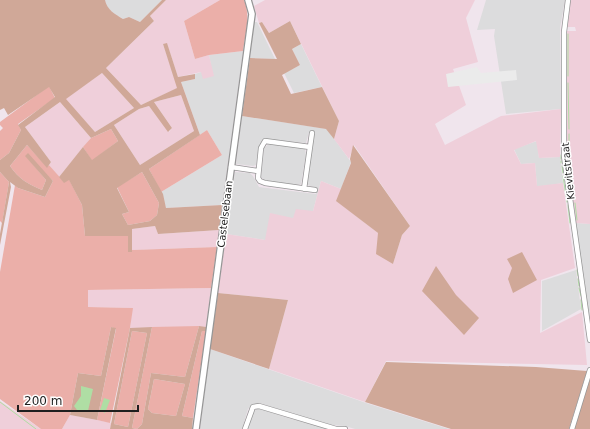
<svg xmlns="http://www.w3.org/2000/svg" width="590" height="429" font-family="'DejaVu Sans',sans-serif">
<rect width="100%" height="100%" fill="#f0e5ed"/>
<path fill="#dcdcdd" d="M105,0H162L140,22L129,17L123,19L113,13L106,6Z
M486,0H565L560,28L561,109L506,114L494,36L495,29L477,30Z
M254,22H257L275,59L250,58Z
M301,44L322,87L294,93L284,73L300,65L292,49Z
M243,51L222,205L166,208L161,192L222,155L207,130L200,135L181,82L195,79V74L201,72L213,76L209,55Z
M242,116L327,129L351,162L341,189L321,181L313,211L293,218L265,240L226,234L235,172L250,173L253,176L259,187L316,194L318,188L307,185L314,133L309,132L306,143L263,139L259,146L256,165L253,166L236,164Z
M537,141L539,158L560,157L563,183L537,187L535,163L521,164L514,149Z
M270,143L305,149L306,155L301,184L295,185L266,181L261,177L264,148Z
M576,223L590,224V323L582,270Z
M576,270L581,309L542,331V281Z
M210,349L369,404L449,429H355L345,426L331,425L259,403L252,405L248,409L242,429H200Z
M258,408L285,417L329,429H247L253,412Z"/>
<path fill="#efcfda" d="M166,0H220L184,21L195,59L209,55L214,76L203,79L201,72L178,77L167,44H163L178,88L141,105L106,68L154,21L150,16Z
M265,0H475L466,18L478,62L453,69L466,105L435,124L445,145L501,116L561,109L560,157L539,158L536,141L514,150L521,164L535,163L537,186L563,183L575,268L541,280L540,333L582,312L587,365L386,361L365,402L269,369L288,300L218,293L226,234L265,240L270,213L293,218L296,209L313,211L321,181L341,189L337,201L378,233L393,264L402,235L410,226L354,145L349,159L334,139L339,121L290,21L269,33L262,22L259,23L254,6Z
M570,0H590V224L576,223L567,155L566,31H576L575,27H567Z
M102,73L134,108L95,132L65,99Z
M181,95L194,131L140,165L114,125L139,109L149,106L169,132L172,128L154,102Z
M60,102L91,138L59,177L49,165L51,162L25,127Z
M155,226L158,234L219,230L217,247L132,250V229Z
M211,288L206,327L130,328L132,308L87,307V290Z
M0,401L41,429H0Z
M70,415L97,420L112,423L110,429H62Z"/>
<path fill="#ebafa9" d="M220,0H244C251,16 245,35 243,51L209,55L195,59L184,21Z
M49,86L55,98L18,124L21,130L9,153L0,160V131L3,128L0,125V122Z
M111,129L118,141L92,161L83,147L91,138Z
M207,130L222,155L161,192L149,169Z
M27,145L47,167L49,165L64,182L69,179L82,205L85,236H128V252H132V250L217,247L211,288L88,290V307L133,308L130,328L110,423L97,420L116,329L111,327L101,376L78,373L70,415L62,429H41L0,399V272L15,185L18,188L45,197L53,181L26,156L46,180L42,190C28,184 19,179 10,166Z
M0,172L9,182L2,223L0,221Z
M142,172L159,203L157,215L150,221L128,225L122,214L129,212L117,187Z
M199,326L185,377L151,373L142,424L137,429L132,428L152,327Z
M132,331L147,333L128,427L114,424Z
M202,331H206L193,418L182,416Z
M154,379L185,384L176,416L152,413L148,409Z"/>
<path fill="#d0a898" fill-rule="evenodd" d="M0,0H105C107,10 115,14 123,19L129,17L140,22L162,0H166L150,16L154,21L106,68L141,105L177,88L163,44L167,43L178,77L195,74V79L181,82L200,135L149,169L163,194L166,208L222,205L219,230L158,234L155,226L132,229V252H128V236H85L82,205L69,180L64,183L59,177L83,147L92,160L118,141L111,129L91,138L60,102L25,127L51,162L47,168L27,145L10,166C19,179 28,184 42,190L46,180L25,156L28,153L53,181L45,197L18,188L10,182L11,187L0,245V234L9,182L0,172V160L9,153L21,130L18,125L55,97L49,87L8,115L4,108L0,110ZM102,73L134,108L95,132L66,99ZM181,95L194,131L140,165L114,125L139,109L149,106L168,132L172,128L154,102ZM142,172L159,203L157,215L150,221L128,225L122,214L129,212L117,188Z
M290,21L301,44L292,49L300,65L282,75L291,94L322,87L339,121L334,139L326,129L242,116L250,58L277,59L259,23L262,22L269,33Z
M353,145L410,226L402,235L393,264L376,254L378,233L336,201L351,163L350,159Z
M522,252L537,280L513,293L508,279L512,268L507,259Z
M436,266L456,295L479,318L464,335L422,291Z
M218,293L288,300L269,369L210,349Z
M199,326L206,327V331H202L182,416L193,418L192,429H137L142,424L151,373L185,377ZM154,379L185,384L176,416L152,413L148,409Z
M111,327L116,328L97,420L70,415L78,373L101,376Z
M152,327L132,428L137,429H110L130,328ZM132,331L147,333L128,427L114,424Z
M386,362L536,367L587,371L569,429H451L365,402Z
M590,378V429H574Z"/>
<path fill="#ebebeb" d="M477,67L481,73L516,70L517,80L448,87L446,74Z"/>
<path fill="#afdea4" d="M81,386L93,389L88,411L77,410L74,406L81,396Z
M104,398L110,400L105,413L100,410Z"/>
<g fill="none" stroke-linecap="round" stroke-linejoin="round">
<path stroke="#afdea4" stroke-width="1" d="M568,34V76
M568,83L569,129
M569,134V154
M561,155V159
M569,158L574,199
M561,161V163
M562,166L563,173
M563,176L566,196
M567,200V202
M575,203L577,220
M568,205L570,223
M577,270L578,276
M578,279L579,286
M579,288L581,296
M581,300L582,310
M0,402L36,429"/>
<g stroke="#969696" stroke-width="6">
<path id="minor" d="M568,0L564,32V156L590,340
M310,147L265,141L261,148L258,178L260,181L265,183L315,190
M231,167L258,171
M304,189L312,133
M245,429L253,407L259,406L336,429H345
M572,429L590,370"/>
</g>
<g stroke="#969696" stroke-width="8">
<path id="tertiary" d="M196,429L252,14L248,0"/>
</g>
<use href="#minor" stroke="#fff" stroke-width="4.5"/>
<use href="#tertiary" stroke="#fff" stroke-width="5.5"/>
</g>
<g text-anchor="middle" dominant-baseline="central" stroke-width="3" stroke-linejoin="round" paint-order="stroke">
<g font-size="10" fill="#1f1f1f" stroke="#fff">
<text transform="translate(568 171) rotate(-96)">Kievitstraat</text>
<text transform="translate(225 214) rotate(-83)">Castelsebaan</text>
</g>
</g>
<path d="M18 405v6h120v-6" fill="none" stroke="#1f1f1f" stroke-width="2"/>
<text x="24" y="405" font-size="12" fill="#1f1f1f" stroke="#ffffff" stroke-width="3" paint-order="stroke">200 m</text>
</svg>
